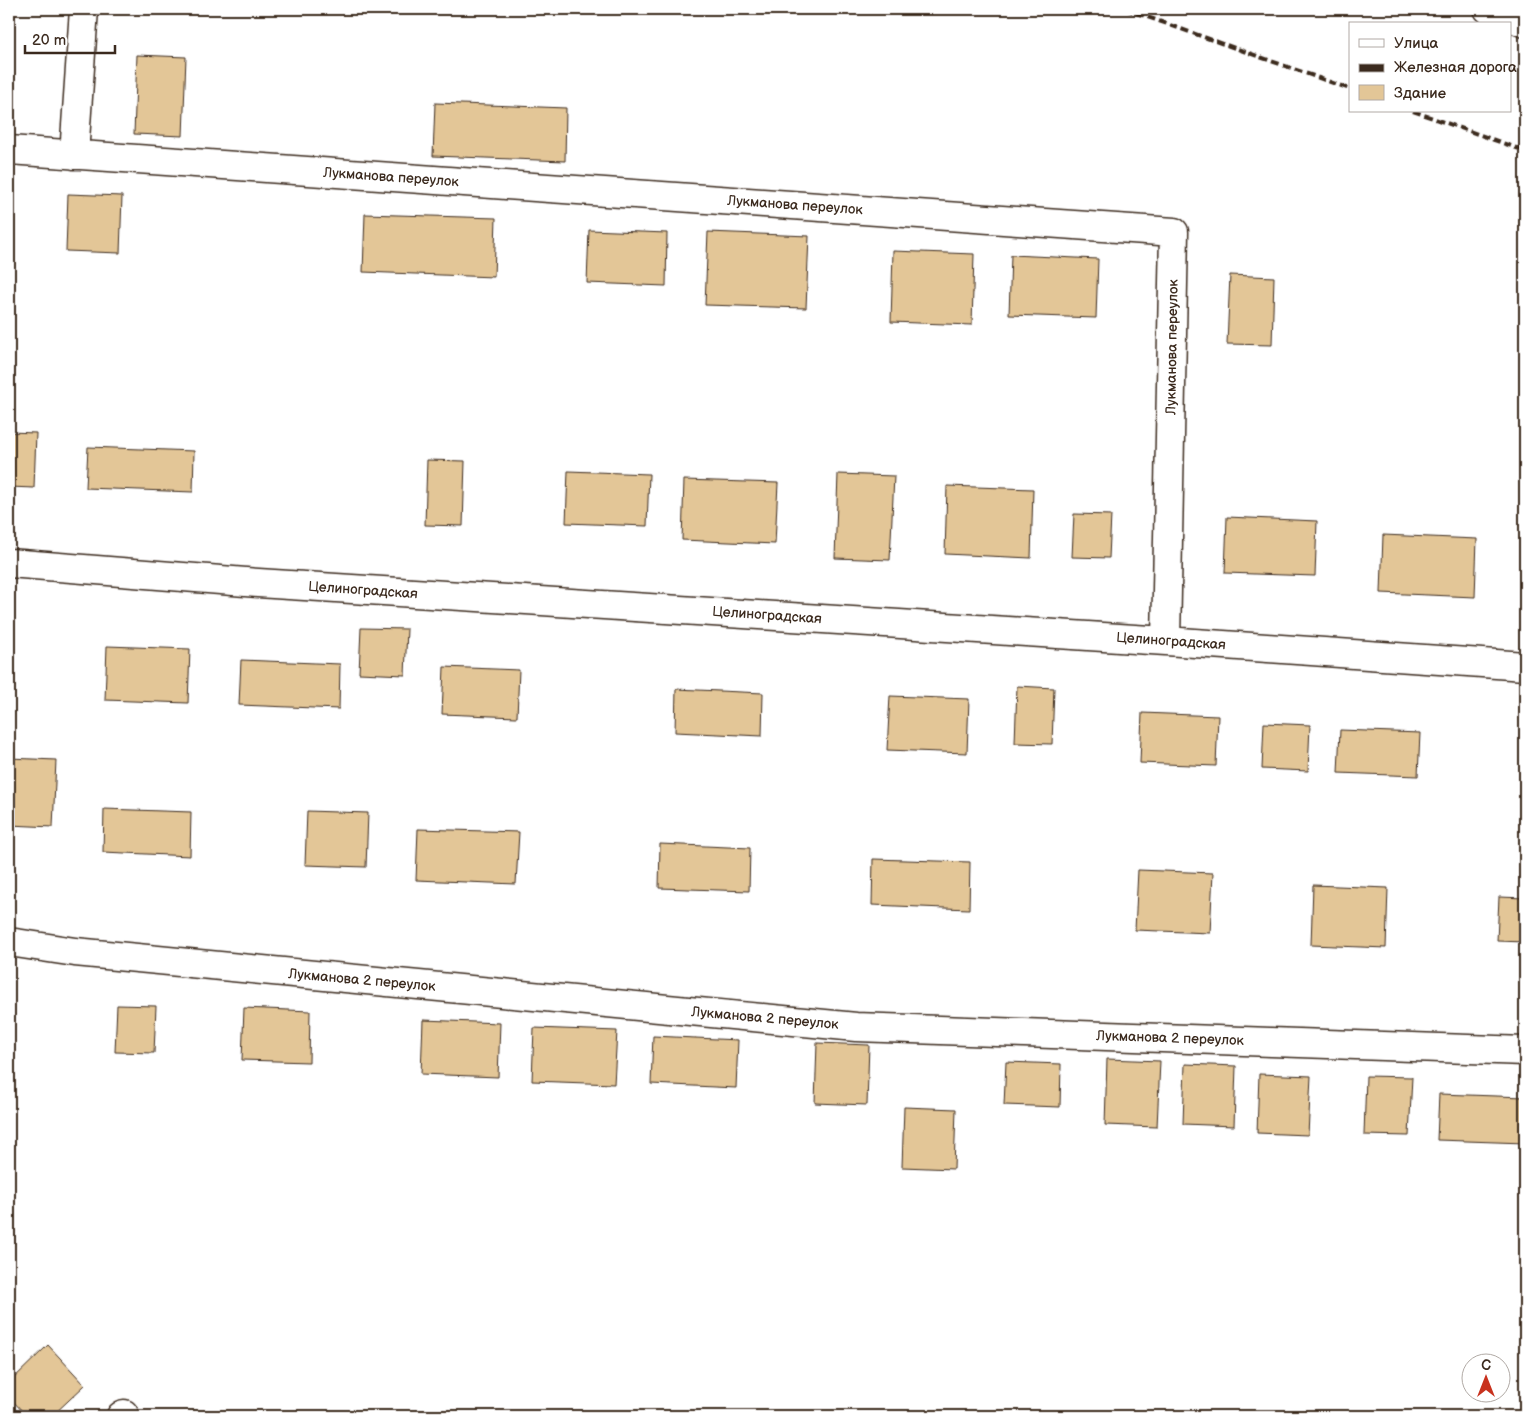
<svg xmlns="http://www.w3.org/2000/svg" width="1534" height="1425" font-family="'Balsamiq Sans',sans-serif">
<rect width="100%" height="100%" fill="#fff"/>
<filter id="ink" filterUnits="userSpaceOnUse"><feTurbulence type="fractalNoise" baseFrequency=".02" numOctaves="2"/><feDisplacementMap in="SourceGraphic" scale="10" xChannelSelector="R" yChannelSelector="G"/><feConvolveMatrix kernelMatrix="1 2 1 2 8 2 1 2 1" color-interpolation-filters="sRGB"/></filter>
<g filter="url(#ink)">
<path fill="#e3c697" stroke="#3b2a1e" d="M137,55L186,57L183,136L134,134Z
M435,103L566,108L565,161L433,156Z
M68,194L122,196L120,253L66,251Z
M365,214L496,218L494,277L363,272Z
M589,230L667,233L666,286L587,283Z
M708,232L809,236L806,308L705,305Z
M893,251L974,254L972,325L891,322Z
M1011,255L1098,259L1096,318L1009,315Z
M1230,275L1274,277L1272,345L1227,344Z
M9,432L36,433L34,488L9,487Z
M88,447L194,451L193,492L86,488Z
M427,460L465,461L463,526L425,525Z
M568,471L649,474L647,526L566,523Z
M838,474L894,476L890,560L835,558Z
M684,480L778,483L775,544L682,540Z
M947,486L1033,489L1031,558L945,554Z
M1074,514L1111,515L1109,558L1072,557Z
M1227,517L1317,521L1315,576L1225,573Z
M1383,535L1477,539L1475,597L1381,593Z
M361,628L407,629L405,675L359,673Z
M107,646L190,649L188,703L105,700Z
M241,660L340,664L339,709L239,705Z
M444,667L519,670L517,717L442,714Z
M1017,686L1054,688L1052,744L1015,743Z
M676,689L763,693L762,736L675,732Z
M890,696L969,699L967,753L887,750Z
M1142,713L1218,716L1216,766L1140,763Z
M1264,723L1310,725L1308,771L1262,769Z
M1340,730L1420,733L1418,776L1338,773Z
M9,758L56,760L53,827L9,825Z
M104,809L191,812L190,856L103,852Z
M307,811L368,813L366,867L305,865Z
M418,829L519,832L516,884L416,880Z
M660,844L750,848L749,891L659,888Z
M873,859L970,862L969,909L872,905Z
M1138,870L1213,873L1210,933L1135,930Z
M1313,885L1388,888L1386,948L1311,945Z
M1499,897L1525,898V942L1497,941Z
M117,1005L156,1006L154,1053L115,1052Z
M244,1008L310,1011L309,1062L242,1060Z
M423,1020L500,1023L498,1077L421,1074Z
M534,1028L617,1031L614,1084L532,1081Z
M653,1036L738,1040L736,1088L651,1084Z
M817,1043L869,1045L867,1105L815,1103Z
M1107,1059L1160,1061L1157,1127L1105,1125Z
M1006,1062L1061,1064L1060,1107L1004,1105Z
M1185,1064L1236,1066L1234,1126L1183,1124Z
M1259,1074L1311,1076L1308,1135L1257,1133Z
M1366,1076L1412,1077L1409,1136L1364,1135Z
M1439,1094L1525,1097V1143L1437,1140Z
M904,1107L956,1109L954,1169L902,1167Z
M48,1345L85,1385L52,1416H27L9,1397V1383Z"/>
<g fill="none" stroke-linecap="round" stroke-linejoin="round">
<g stroke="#3b2a1e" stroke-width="31">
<path id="minor" d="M1488,9L1525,23
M9,150L1174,232L1166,641
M74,155L84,9
M9,563L258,583L1166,641L1525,666
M9,942L75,952L856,1027L1525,1051
M121,1416L124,1414"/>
</g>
<use href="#minor" stroke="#fff" stroke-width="28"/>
<path stroke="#3b2a1e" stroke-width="4" stroke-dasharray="8 4" stroke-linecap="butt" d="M1125,9L1350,89
M1413,111L1525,151"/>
</g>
</g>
<g text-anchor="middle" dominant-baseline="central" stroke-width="5" stroke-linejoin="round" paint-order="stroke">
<g font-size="14" fill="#3b2a1e" stroke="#fff">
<text transform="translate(391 177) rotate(4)">Лукманова переулок</text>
<text transform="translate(795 205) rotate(4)">Лукманова переулок</text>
<text transform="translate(1172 347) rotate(-89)">Лукманова переулок</text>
<text transform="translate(363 590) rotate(4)">Целиноградская</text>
<text transform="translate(767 615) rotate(4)">Целиноградская</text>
<text transform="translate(1171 641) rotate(4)">Целиноградская</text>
<text transform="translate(362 980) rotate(5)">Лукманова 2 переулок</text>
<text transform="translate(765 1018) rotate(5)">Лукманова 2 переулок</text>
<text transform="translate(1170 1038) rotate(2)">Лукманова 2 переулок</text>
</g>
</g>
<rect width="1534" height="1425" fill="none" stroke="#fff" stroke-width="30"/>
<rect x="15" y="15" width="1504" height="1395" fill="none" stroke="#3b2a1e" stroke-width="2" filter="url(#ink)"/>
<rect x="1349" y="22" width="162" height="90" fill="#ffffff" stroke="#b1aaa5"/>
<rect x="1359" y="39" width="25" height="8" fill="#ffffff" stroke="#b1aaa5"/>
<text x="1394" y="48" font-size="15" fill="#3b2a1e">Улица</text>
<rect x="1359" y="64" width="25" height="8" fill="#3b2a1e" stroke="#b1aaa5"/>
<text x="1394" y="72" font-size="15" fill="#3b2a1e">Железная дорога</text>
<rect x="1359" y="85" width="25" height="15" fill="#e3c697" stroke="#b1aaa5"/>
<text x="1394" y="98" font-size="15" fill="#3b2a1e">Здание</text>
<g transform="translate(1486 1378)"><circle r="24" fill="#ffffff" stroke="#b1aaa5"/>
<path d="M0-4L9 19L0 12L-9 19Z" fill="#c8321e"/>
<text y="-8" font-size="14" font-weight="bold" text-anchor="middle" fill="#3b2a1e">С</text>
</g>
<path d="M25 45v8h90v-8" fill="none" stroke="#3b2a1e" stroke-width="2.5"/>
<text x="32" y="45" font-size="15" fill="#3b2a1e" stroke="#ffffff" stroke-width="4" paint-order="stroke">20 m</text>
</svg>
